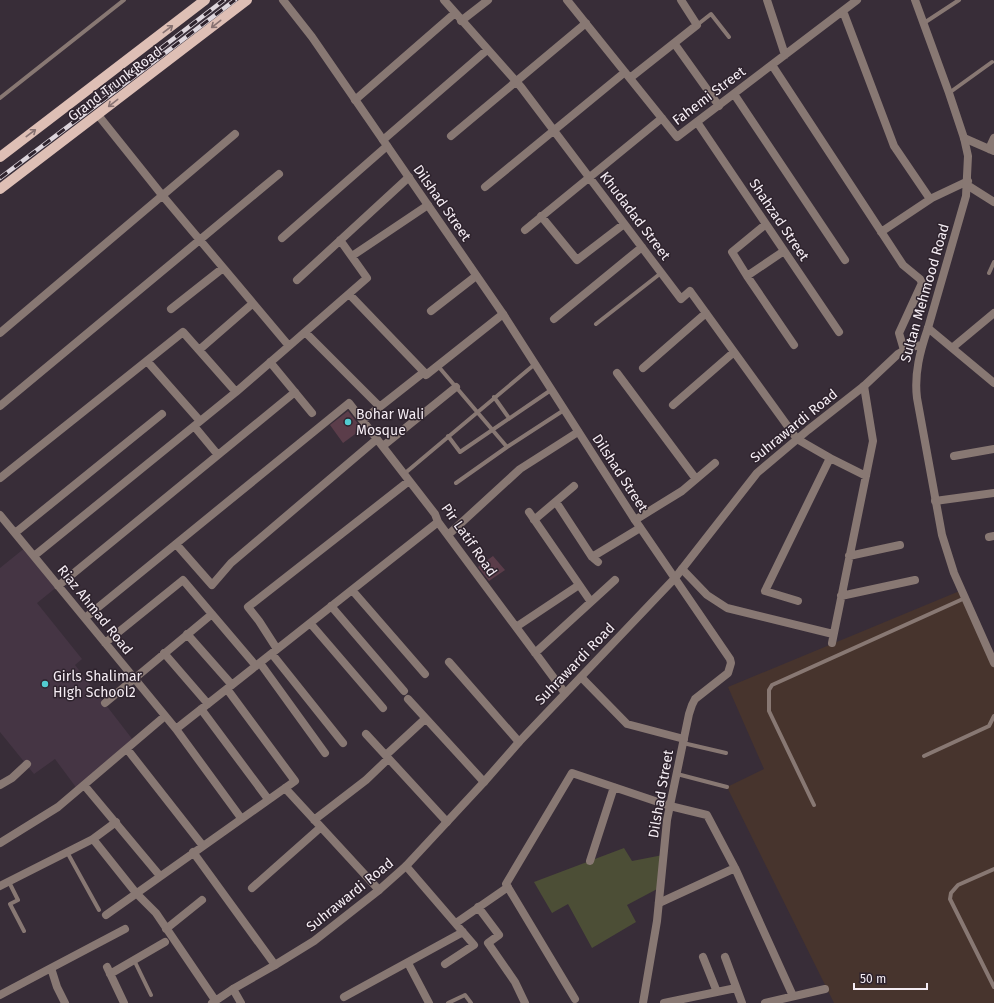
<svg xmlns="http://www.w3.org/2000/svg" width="994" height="1003" font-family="'Fira Sans',sans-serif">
<rect width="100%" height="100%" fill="#382d38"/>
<path fill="#453544" d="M26,547L58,586L37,603L82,659L75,665L133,740L78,790L55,759L34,774L0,732V568Z"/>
<path fill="#47342d" d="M962,590L994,658V1003H834L727,787L764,769L728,687Z"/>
<path fill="#4c4e36" d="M624,848L632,861L663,855L659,888L627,905L636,922L592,948L568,904L552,913L534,882Z"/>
<path fill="#5b3d4a" d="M348,411L362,429L343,443L330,425Z
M493,556L505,570L489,581L478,567Z"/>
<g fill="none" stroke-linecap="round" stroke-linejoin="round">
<path stroke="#887873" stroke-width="4" d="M924,23L959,0
M697,25L711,14L729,37
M949,93L992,62
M0,98L124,0
M989,273L994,262
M596,324L661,273
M438,366L507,447
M494,397L509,418
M448,436L460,452L551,390
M404,474L535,364
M456,483L507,447L564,410
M683,743L726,753
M924,756L989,726L994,716
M677,774L727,787
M814,805L769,711V690L772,685L965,598
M67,852L99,910
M994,869L958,885L951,893L950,899L994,987
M9,882L18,900L10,904L24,931
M134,960L151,995
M448,1003L465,995L471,1003"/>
<path stroke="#887873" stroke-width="8" d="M444,0L521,87L681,299L690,291L797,439L830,458
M567,0L677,137L857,0
M767,0L785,55
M843,11L894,146L930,199
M461,21L488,0
M674,43L719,106
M772,65L903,265L920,279L922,283L899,333L904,350
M630,78L697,25L681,0
M734,94L845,260
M355,100L455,13
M697,122L839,332
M451,136L586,23
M964,138L994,151
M383,140L487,50
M989,149L994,138
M967,185L994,202
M485,187L625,72
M541,216L577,260L624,224
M525,230L662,118
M881,232L932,198L968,181
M282,238L387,146
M784,251L747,276L794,345
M352,256L428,205
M747,276L732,252L766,224
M297,280L409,177
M349,294L424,372
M171,309L223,268
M431,311L476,276
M554,319L642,247
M928,328L994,383
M305,332L380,407
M0,333L235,134
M289,346L367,278L340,240
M952,348L994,313
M199,350L252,304
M147,361L200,421
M270,362L312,413
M643,368L706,313
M617,373L696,479
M673,405L734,352
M0,406L279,174
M363,420L424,372L426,375L503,314
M194,426L218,455
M383,446L456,387
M954,456L994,449
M0,478L183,332L236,392
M935,501L994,493
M556,502L592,557L598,562
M529,512L591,602
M0,515L176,729L241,818
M534,520L574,486
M635,520L682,491L715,463
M15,533L162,414
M448,535L520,469L578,432
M989,537L994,536
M176,544L212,585L231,563L377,439
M34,556L236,392L289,346L162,195L98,115
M849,556L900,545
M592,557L640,528
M682,569L707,595L727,608L833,634
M58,586L295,392
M352,590L425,674
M841,596L915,580
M798,601L765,591L830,458L866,476
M331,606L404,691
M85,618L349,403L435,514L438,522L565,693
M310,623L383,708
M516,627L579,585
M187,634L232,685
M105,643L183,580L256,666
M832,643L873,441L864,386
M277,649L259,621L248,607L409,481
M164,653L208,704
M535,653L615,580
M272,654L343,743
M449,662L519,742
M260,663L325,753
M581,677L627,724L684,739
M408,699L484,782
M105,703L212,614
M201,709L268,799
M176,729L438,522
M366,734L447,822
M127,749L203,846
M386,755L425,719
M0,785L12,778L27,764
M84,785L160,876
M285,788L379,890
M314,820L366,780L388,759
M93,839L136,893L156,913L215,1000
M0,843L58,807L165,716
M193,852L275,965
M590,861L614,787
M406,866L474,945L445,964
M0,886L93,839L116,822
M252,888L321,827
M659,903L735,868
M478,907L499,935L488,943L515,982L525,1003
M106,915L295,781L227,689
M456,923L508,887
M166,929L202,900
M703,957L717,992
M725,957L742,1003
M408,963L429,1003
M107,967L124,1003
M51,968L125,929
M110,974L165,942
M0,995L51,968L57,987L65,1003
M344,997L463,932
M575,999L506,884L572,773L670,806L707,815L735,868L793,996
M212,1003L233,989
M664,1003L736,988
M765,1003L825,989"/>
<path stroke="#887873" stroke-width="8" d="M283,0L312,37L503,314L635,520L730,659L731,663L728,673L695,699L692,705L689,714L667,820L657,921L643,1003
M915,0L949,93L964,138L968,156L966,196L928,328C920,351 914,374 917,398L942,535L954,573L994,663
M241,1003L233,989L275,965L314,941L379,890L406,866L484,782L519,742L675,578L757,473L808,430L864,386L898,354L910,347L922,345"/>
<path stroke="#debfb5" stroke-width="10" d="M0,157L205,0
M0,189L247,0"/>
<g stroke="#ddd5dc" stroke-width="4.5">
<path id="rail" d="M104,92L224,0
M0,178L235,0"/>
</g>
<use href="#rail" stroke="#2e232d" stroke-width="3" stroke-dasharray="9" stroke-linecap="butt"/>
</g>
<defs><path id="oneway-shaft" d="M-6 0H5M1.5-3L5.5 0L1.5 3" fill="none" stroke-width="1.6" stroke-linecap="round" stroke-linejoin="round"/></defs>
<g stroke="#867171">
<use href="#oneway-shaft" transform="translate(216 24) rotate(142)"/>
<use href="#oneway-shaft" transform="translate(168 29) rotate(-37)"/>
<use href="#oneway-shaft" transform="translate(113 103) rotate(142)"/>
<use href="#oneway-shaft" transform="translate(31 133) rotate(-37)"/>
</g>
<g fill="#52ccd0" stroke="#2e232d" stroke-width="1.5">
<circle cx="348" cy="422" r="4"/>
<circle cx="45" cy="684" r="4"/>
</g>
<g text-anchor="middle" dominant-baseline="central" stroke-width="3" stroke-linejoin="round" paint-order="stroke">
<g font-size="14" fill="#f5edf4" stroke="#2e232d">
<text transform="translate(115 84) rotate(-37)">Grand Trunk Road</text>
<text transform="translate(709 96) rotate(-37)">Fahemi Street</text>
<text transform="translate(442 203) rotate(55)">Dilshad Street</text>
<text transform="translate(635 216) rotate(53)">Khudadad Street</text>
<text transform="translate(779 220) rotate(56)">Shahzad Street</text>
<text transform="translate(925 293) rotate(-74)">Sultan Mehmood Road</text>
<text transform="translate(794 426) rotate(-39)">Suhrawardi Road</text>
<text transform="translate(620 473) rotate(57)">Dilshad Street</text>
<text transform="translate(469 540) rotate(55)">Pir Latif Road</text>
<text transform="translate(95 610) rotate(51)">Riaz Ahmad Road</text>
<text transform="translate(575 664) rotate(-46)">Suhrawardi Road</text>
<text transform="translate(661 794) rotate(-80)">Dilshad Street</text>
<text transform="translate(350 895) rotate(-39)">Suhrawardi Road</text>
</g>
<g font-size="14" fill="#f5edf4" stroke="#2e232d" text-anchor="start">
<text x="356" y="414">Bohar Wali<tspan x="356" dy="16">Mosque</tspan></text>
<text x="53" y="676">Girls Shalimar<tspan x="53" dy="16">HIgh School2</tspan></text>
</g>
</g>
<path d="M854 983v6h73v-6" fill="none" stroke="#f5edf4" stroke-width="2"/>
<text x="860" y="983" font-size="12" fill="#f5edf4" stroke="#2e232d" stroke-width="3" paint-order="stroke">50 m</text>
</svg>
